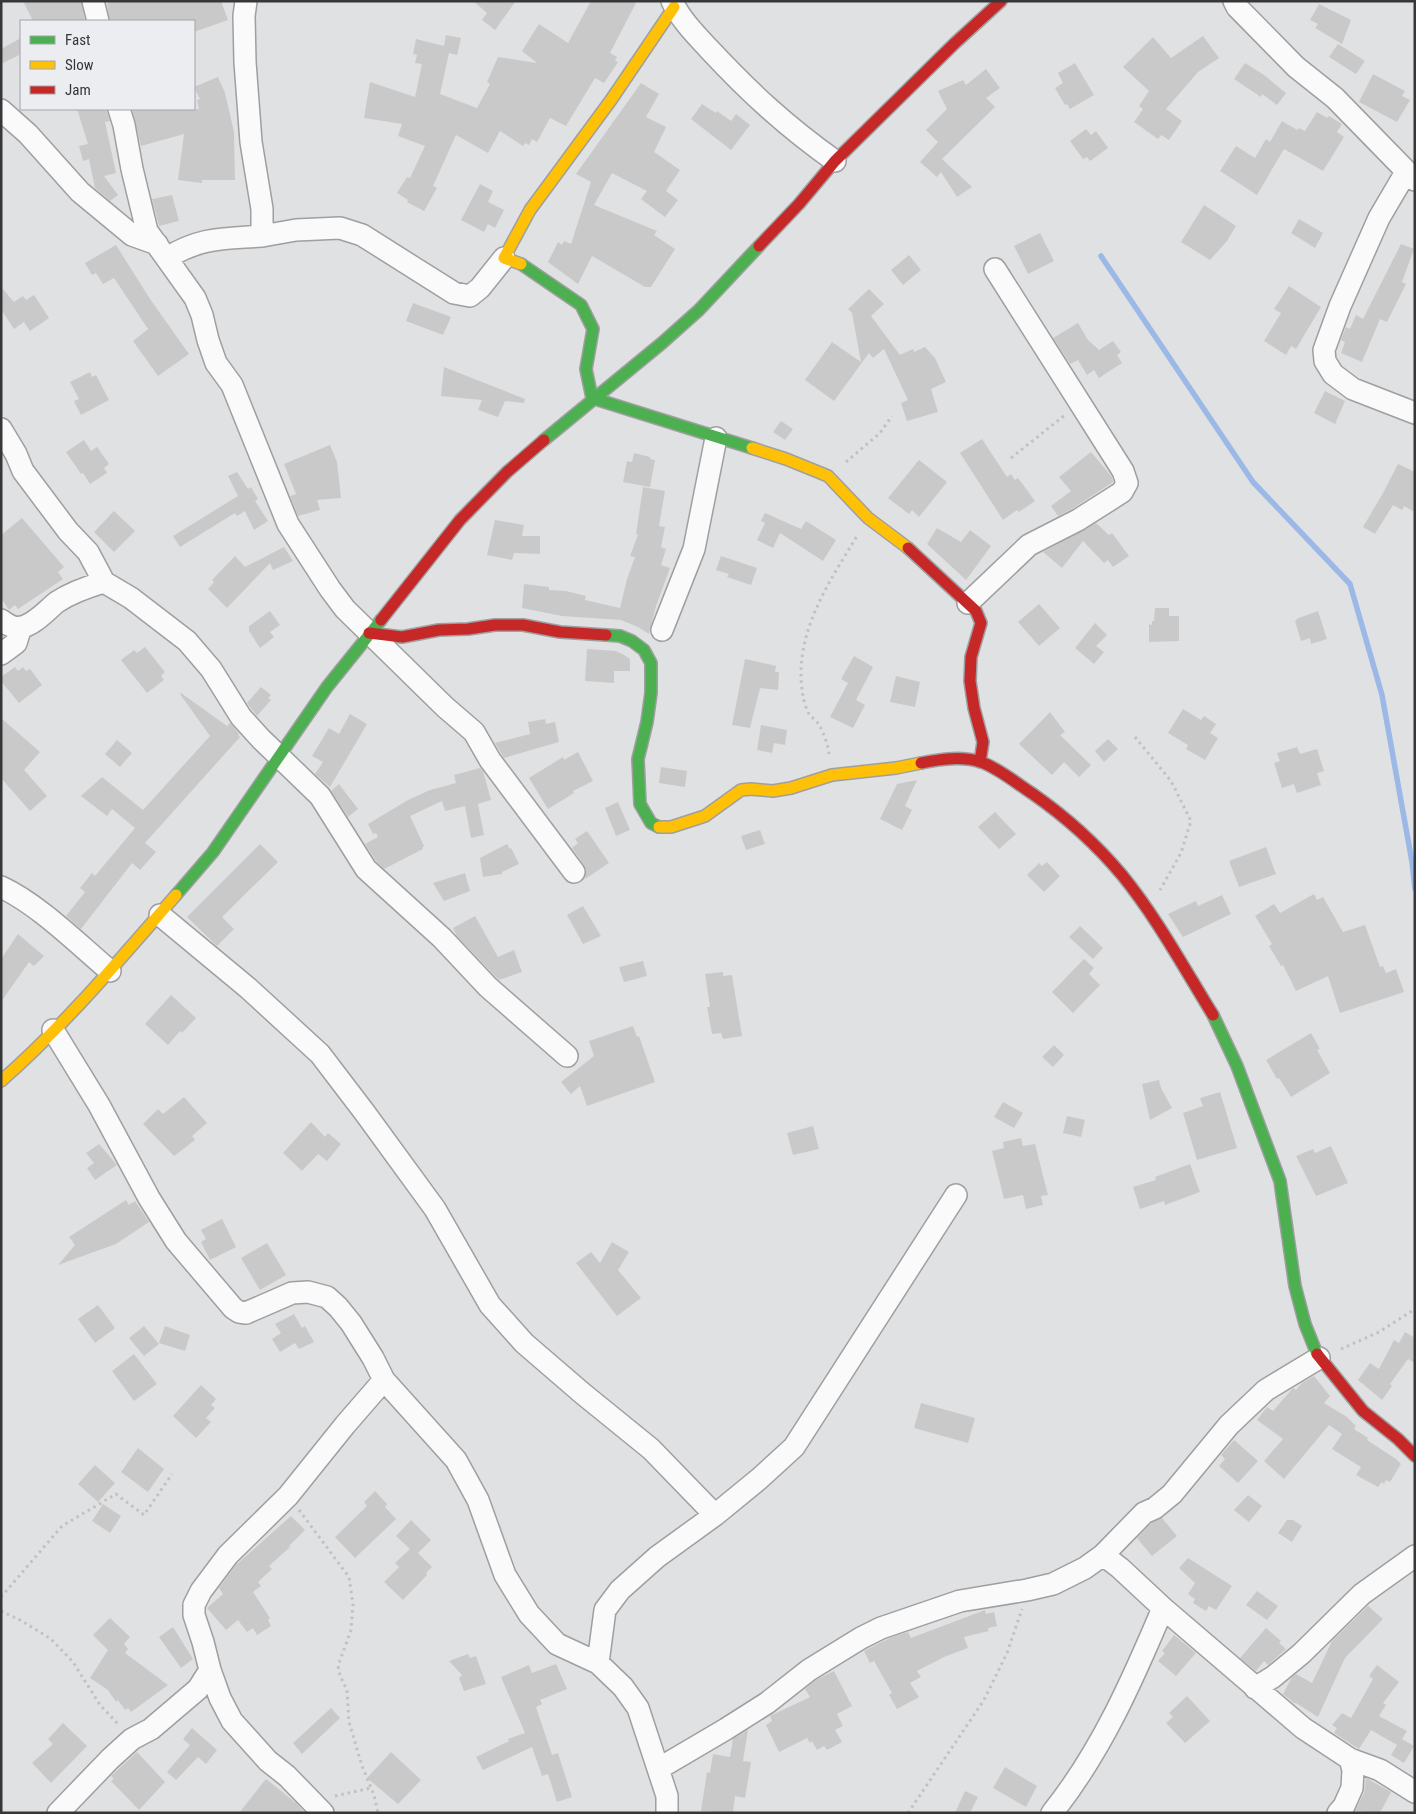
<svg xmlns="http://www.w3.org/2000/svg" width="1416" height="1814" font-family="'Roboto Condensed',sans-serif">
<rect width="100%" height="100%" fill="#e0e1e3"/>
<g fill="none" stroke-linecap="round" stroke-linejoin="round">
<path stroke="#9bb8e7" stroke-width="5.5" d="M1101,256L1253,482L1350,584L1382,695L1412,862L1415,889"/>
</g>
<path fill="#cac9ca" d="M23,1H81L85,21H33Z
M113,1H221L228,20L194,32V21H110L107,4Z
M473,1H516L495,30L482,20L487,13Z
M591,1H637L610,53L617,57L615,61L618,62L604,83L595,78L566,126L550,118L537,142L532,139L529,145L525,143L523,146L500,131L488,153L456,135L433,186L437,188L424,211L407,202L408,200L397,193L407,177L410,178L425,146L398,136L402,124L364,118L370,82L415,97L422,64L415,63L417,55L413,54L416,39L444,46L446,35L461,38L457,55L449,53L440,94L477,108L490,84L487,82L498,57L537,63L522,51L539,24L568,43Z
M1319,4L1351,20L1342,44L1315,28L1318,24L1310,20Z
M1203,36L1219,58L1198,72L1166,109L1182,121L1169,140L1161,135L1158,139L1134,122L1143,109L1139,106L1149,91L1123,67L1153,37L1171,58Z
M21,38V54L1,64V49Z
M1338,44L1365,61L1356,74L1329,57Z
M1075,63L1094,95L1070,109L1067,104L1065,105L1055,88L1063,83L1058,73Z
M1245,63L1264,75L1286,93L1277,105L1262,94L1261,97L1234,79Z
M986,69L1000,88L986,98L995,107L942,159L972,187L957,197L941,172L937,177L920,162L938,142L926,130L947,109L938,91L963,80L966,85Z
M1373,74L1405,91L1402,96L1410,100L1397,122L1359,102Z
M218,77L225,93L234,132L235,180H202V183L178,180L184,134L141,146L132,109H199L197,100L200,99L194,87Z
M641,83L659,94L646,117L666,127L654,152L680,170L666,191L678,200L665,217L641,199L647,191L612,173L594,205L657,231L654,235L675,249L651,287H645L592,256L578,284L548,262L558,242L562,245L564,241L571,244L591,182L576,174Z
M702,104L716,113L717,111L731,121L736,114L750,125L731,150L691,119Z
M77,109H106L110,121L105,122L116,173L104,176L118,195L110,201L95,188L89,159L83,161L79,146L88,144Z
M1317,112L1327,118L1329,116L1342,124L1337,132L1344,137L1323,171L1284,149L1257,195L1220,171L1236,146L1255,158L1266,139L1270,142L1282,121L1297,130L1299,128L1305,131Z
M1086,129L1091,135L1096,131L1108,148L1090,161L1087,157L1083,159L1070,141Z
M480,184L493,191L488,202L504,210L495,228L488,224L484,232L461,220Z
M172,195L179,221L159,226L152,199Z
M1204,205L1236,226L1227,241L1210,260L1181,242Z
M1299,219L1323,233L1315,248L1291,233Z
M1040,233L1054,261L1028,274L1014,246Z
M1401,244L1414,249L1402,282L1406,284L1387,322L1380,319L1362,362L1341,353L1345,342L1341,340L1346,327L1350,329L1356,315L1363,319Z
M116,245L150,299L189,354L158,376L133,341L148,329L114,278L103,284L96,273L92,275L85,263Z
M909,255L921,270L903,285L891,270Z
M1289,286L1321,307L1296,349L1291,346L1286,355L1264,341L1281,313L1274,309Z
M1,287L14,302L23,296L26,300L34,295L49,318L30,331L24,322L14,329L1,309Z
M869,289L884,304L871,316L900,355L913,349L914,352L925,347L935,358L946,382L931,389L938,412L907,421L901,403L908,400L884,349L873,358L869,353L834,401L805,380L832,342L861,362L852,313L848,309Z
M413,303L451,317L443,335L406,321Z
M1078,323L1088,340L1099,350L1113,341L1121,352L1117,355L1122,363L1099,378L1094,370L1087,375L1078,360L1070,364L1053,338Z
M444,367L525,399L524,403L505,401L498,417L478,410L482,400L441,396Z
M90,372L92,377L96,375L109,400L81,415L74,401L79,399L70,382Z
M1325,391L1345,401L1335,424L1314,413Z
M781,421L793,429L785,440L773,432Z
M982,439L1007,477L1011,474L1015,480L1018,478L1035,501L1019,512L1017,510L1003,520L960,453Z
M84,440L91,451L97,447L109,464L104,468L107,473L90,484L83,473L81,474L66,452Z
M330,445L337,462L341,498L317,500L320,510L298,516L290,496L296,494L284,464Z
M1091,452L1112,477L1113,482L1072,509L1058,516L1051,506L1071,491L1059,477Z
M634,453L650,457V459L655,460L650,487L623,482L627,461L632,462Z
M919,460L947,482L919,517L912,510L909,514L888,498Z
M1398,464L1415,472V512L1404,506L1402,510L1393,505L1375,534L1363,527L1383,493Z
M237,472L248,489L251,487L258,499L255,501L268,521L254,530L245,511L237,516L235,513L180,547L173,536L238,496L228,476Z
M643,487L665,491L659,526L665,527L661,547L666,549L661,565L670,568L656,606L649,634L638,627L621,620L562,616L522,608L524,584L549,587V590L566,591L586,596L585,600L620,608L627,579L635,557L630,556L638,535L636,534Z
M114,511L135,531L114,552L94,532Z
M765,513L801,529L806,521L836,540L823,561L780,533L773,548L757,540L765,523L761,521Z
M22,518L64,567L58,572L63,579L18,609L15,605L9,610L1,598V535Z
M495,520L524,525L522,536H540V554L514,553L512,560L487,555Z
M1096,523L1109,535L1112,533L1129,556L1113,567L1108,560L1104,563L1083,541L1062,568L1043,552Z
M937,528L961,542L970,530L991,546L966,580L927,544Z
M284,547L293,561L273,570L270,563L227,608L208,589L214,582L212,580L235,556L245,567Z
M721,556L757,568L751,585L727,577L729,574L716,570Z
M1039,604L1060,628L1039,646L1018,622Z
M1155,608H1169V616H1179V641L1149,642V624L1152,625V621H1154Z
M270,611L280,625L270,632L274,637L260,648L249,631V626Z
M1318,611L1327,639L1311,644L1310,638L1301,641L1295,621L1297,620L1296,619Z
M1095,623L1107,635L1096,646L1104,652L1094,664L1075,648Z
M145,647L165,672L161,676L164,680L147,693L121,660L134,650L137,653Z
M587,649L616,651L624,655L630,659V671H614V683L585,681Z
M854,656L873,667L856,700L865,705L853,728L830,717L848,683L841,679Z
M745,659L776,666L775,672H779L778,690L760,688L750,728L732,725Z
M15,667L18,671L23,667L26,671L30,669L42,685L19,703L1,681V677Z
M896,676L920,682L915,707L890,702Z
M261,687L271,695L268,698L271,700L257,716L247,703Z
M181,693L227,726L230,723L239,734L238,735L240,737L145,843L156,852L140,870L132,863L81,929L66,916L85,892L80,888L92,873L95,876L135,828L112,809L107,816L81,796L102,777L143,810L210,736L180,694Z
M1183,709L1201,720L1204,716L1216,724L1210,733L1218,738L1205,760L1186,749L1188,745L1168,733Z
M1050,712L1065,732L1060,735L1091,765L1079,777L1064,762L1052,775L1019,744Z
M350,714L367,724L330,787L315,774L323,762L312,756L329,728L339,734Z
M1,718L40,752L24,770L47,796L30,811L1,778Z
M545,719L546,724L555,722L559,742L504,758L495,743L530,734L528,722Z
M761,725L787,730L785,745L774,743L772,753L757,750Z
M1108,739L1118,749L1104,762L1095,751Z
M117,740L132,753L120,767L105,754Z
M1297,747L1300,754L1317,749L1324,771L1317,773L1321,785L1297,793L1294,784L1282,788L1274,763L1280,761L1277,753Z
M578,752L593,781L573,791L574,793L548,809L529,778L563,757L564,760Z
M661,767L687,771L685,787L659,783Z
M480,768L483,771L491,800L478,804L484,835L471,838L465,806L445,811L442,801L410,816L424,846L422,848L423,849L384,869L376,861L365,844L378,837L376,833L373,834L368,824L408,800L430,790L456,783L454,775Z
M917,780L905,806L912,810L902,830L880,819L897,784Z
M339,784L358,809L348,817L331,791Z
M618,802L630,830L616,836L605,808Z
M995,812L1016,834L999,849L978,827Z
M760,830L765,844L746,850L741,836Z
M587,831L609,863L585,879L586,871L584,865L572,848L578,843L575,839Z
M260,844L278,862L222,917L234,929L217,946L187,917Z
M507,844L510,849L511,848L519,864L502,872V874L483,877L480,858Z
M1266,847L1276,874L1239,887L1229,861Z
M1047,862L1060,876L1044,892L1027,875L1039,863L1042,866Z
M465,873L470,891L444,901L433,883Z
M1314,894L1317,900L1323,897L1343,932L1365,925L1380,967L1383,966L1386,973L1396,969L1404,992L1340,1013L1328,976L1296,991L1283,965L1281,966L1269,946L1272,944L1255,916L1274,904L1280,913Z
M1222,895L1231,914L1183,937L1168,914L1196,901L1198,906Z
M583,906L601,936L583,944L567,915Z
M475,916L498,957L514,950L522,972L499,980L457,936L453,928Z
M1080,926L1103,948L1093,959L1069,937Z
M18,934L44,956L34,966L29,962L1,1002V959Z
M1084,959L1094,968L1089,974L1100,985L1073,1013L1052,992Z
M643,961L647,976L624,982L619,967Z
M723,972V976L732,975L742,1036L723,1039L721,1033L712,1034L707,1007H710L705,974Z
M171,995L196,1018L182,1033L180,1031L168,1045L145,1024Z
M633,1026L637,1037L639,1036L655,1082L587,1106L580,1086L571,1094L561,1082L594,1056L589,1041Z
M1311,1033L1320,1049L1317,1050L1330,1073L1291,1097L1279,1078L1277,1079L1266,1060Z
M1054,1045L1064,1055L1053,1067L1042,1057Z
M1159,1080L1161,1088L1172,1108L1150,1120L1142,1084Z
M1220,1092L1237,1148L1197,1160L1183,1113L1203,1106L1200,1098Z
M184,1097L207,1123L192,1136L195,1140L174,1156L143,1124L158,1109L163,1114Z
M1003,1102L1023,1113L1014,1128L994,1117Z
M1067,1116L1085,1120L1081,1137L1063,1133Z
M311,1122L325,1137L328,1133L341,1144L327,1161L318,1154L302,1171L283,1153Z
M813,1126L819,1149L793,1155L787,1133Z
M1021,1138L1023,1146L1035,1144L1048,1195L1041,1196L1043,1205L1026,1209L1023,1195L1004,1199L992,1151L1004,1148L1003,1142Z
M99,1144L117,1165L95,1180L87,1168L94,1163L86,1153Z
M1331,1146L1348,1183L1316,1196L1296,1156L1313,1149L1315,1153Z
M1190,1164L1200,1192L1165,1205L1164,1201L1140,1209L1133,1187L1156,1180L1155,1177Z
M126,1200L129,1205L135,1201L149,1222L116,1244L58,1265L75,1245L69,1237Z
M222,1219L236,1247L210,1260L201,1242L206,1239L201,1230Z
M612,1242L629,1252L618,1270L641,1298L617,1316L576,1263L591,1252L600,1263Z
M267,1243L286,1275L260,1290L241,1258Z
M98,1305L115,1328L95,1343L78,1319Z
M294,1314L302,1328L305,1326L314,1342L299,1349L295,1343L280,1352L272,1339L281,1333L275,1324Z
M144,1326L159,1344L144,1356L129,1338Z
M165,1326L190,1335L185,1351L159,1343Z
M1405,1332L1415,1338V1363L1408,1359L1390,1384L1392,1386L1382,1400L1358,1380L1370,1363L1379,1369L1394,1340L1399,1343Z
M134,1354L157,1384L134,1401L112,1371Z
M1314,1376L1330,1396L1324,1403L1347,1417L1356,1426L1354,1429L1368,1438L1367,1440L1396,1459L1401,1464L1390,1482L1386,1480L1384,1484L1382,1482L1378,1487L1356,1475L1361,1467L1332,1449L1342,1434L1329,1425L1284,1479L1264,1461L1283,1439L1257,1420L1267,1407L1273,1411L1293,1388L1296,1390L1302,1383Z
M201,1385L216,1399L211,1405L215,1408L206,1418L211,1422L196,1438L173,1416Z
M921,1403L975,1418L968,1443L914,1428Z
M1234,1440L1258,1461L1238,1483L1219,1466L1225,1459L1221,1455Z
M138,1448L164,1469L148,1492L121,1472Z
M95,1465L115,1483L98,1502L78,1484Z
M375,1491L387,1504L385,1507L396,1519L355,1558L335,1537L367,1506L364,1502Z
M1248,1495L1262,1506L1249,1522L1234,1510Z
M103,1504L121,1516L110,1533L92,1521Z
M291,1516L305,1530L289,1546L290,1547L269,1566L272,1569L258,1582L261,1586L253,1592L270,1618L268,1620L271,1626L257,1635L253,1628L247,1632L238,1620L226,1630L207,1608L223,1594L219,1588L236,1565Z
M1162,1518L1177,1536L1152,1556L1137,1538L1151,1523Z
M411,1520L431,1540L418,1553L432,1567L426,1573L427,1575L403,1600L384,1582L399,1567L395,1563L410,1549L396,1536Z
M1287,1520H1293L1302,1526L1292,1542L1278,1533Z
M1188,1558L1232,1586L1216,1610L1209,1606L1206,1611L1193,1603L1195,1599L1188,1594L1195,1583L1179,1568Z
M1257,1591L1278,1606L1267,1620L1246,1605Z
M1368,1606L1383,1619L1345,1658L1318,1717L1296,1703H1294L1283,1694L1292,1677L1296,1674L1312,1683L1332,1641Z
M985,1610L986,1614L994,1612L997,1626L988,1628L989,1631L964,1637L968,1648L944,1657L917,1671L921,1677L910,1683L919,1697L897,1709L889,1695L892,1693L874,1661L870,1663L864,1651L892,1637L908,1632L911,1638Z
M110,1618L130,1637L124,1644L128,1649L125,1653L168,1685L131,1712L128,1708L125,1710L118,1700L116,1702L108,1690L90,1678L108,1650L93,1635Z
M173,1627L193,1659L181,1668L159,1637Z
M1266,1628L1281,1641L1279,1643L1286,1649L1268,1665L1264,1661L1256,1671L1240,1658Z
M1174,1635L1196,1653L1176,1676L1158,1661L1165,1653L1162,1651Z
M468,1654L470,1658L476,1656L486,1684L464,1691L459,1678L462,1675L449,1661Z
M556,1664L567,1689L540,1700L542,1704L536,1707L552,1755L558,1753L572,1797L557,1802L548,1774L542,1776L532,1747L483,1770L476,1757L509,1741L508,1739L525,1733L501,1677L529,1665L532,1673Z
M1377,1665L1399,1682L1383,1703L1386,1705L1379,1716L1407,1731L1402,1739L1414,1746L1404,1763L1391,1755L1397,1745L1371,1730L1359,1749L1334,1733L1337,1728L1332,1725L1342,1713L1351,1718L1373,1679L1369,1676Z
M834,1671L852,1706L837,1714L843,1726L835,1730L842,1742L827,1750L824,1746L817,1750L812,1741L810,1743L807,1738L779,1752L766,1725L772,1721L770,1716L810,1697L805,1689L816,1680Z
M1187,1696L1210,1721L1185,1743L1166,1723L1173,1717L1169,1713Z
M331,1708L340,1718L302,1754L293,1743Z
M63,1723L87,1746L51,1783L32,1763L53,1744L48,1739Z
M192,1728L217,1750L206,1764L198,1757L176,1780L167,1772L190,1745L183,1739Z
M748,1730L743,1761L751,1762L745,1798L735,1796L733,1813L701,1811L707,1772L710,1773L713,1754L730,1757L733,1739Z
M137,1752L165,1782L139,1810L111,1781L114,1779L111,1776Z
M391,1752L421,1780L398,1804L367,1778Z
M1005,1767L1037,1786L1026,1807L993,1788Z
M1366,1778L1391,1792L1380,1813L1355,1811L1364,1793Z
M266,1779L296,1803L305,1813H239Z
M965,1791L978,1797L970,1813H955Z"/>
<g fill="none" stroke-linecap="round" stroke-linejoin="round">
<g stroke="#9f9fa1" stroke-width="24">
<path id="street" d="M93,1L98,21
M672,1C680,19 696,35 709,49C750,93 787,127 835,161
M1234,1L1237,7L1296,67L1335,98L1415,180
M119,109L124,125L132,169L147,231L195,298L202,315L208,340L216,363L232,385L288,524L330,589L345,609L445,707L474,732L490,760L574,872
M1,110L28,134L80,192L132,235L157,244
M1406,172L1379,218L1340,306L1324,350L1325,361L1333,374L1353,389L1415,413
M262,236L296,230L340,228L362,235L454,293L470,296L480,288L504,258
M167,258C200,237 224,239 262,236V209L251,142L245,62L244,16L246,1
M1,429L16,454L23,471L68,531L88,552L104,582
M968,603L1029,545L1078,520L1122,492L1127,483L1123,471L995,269
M1,620C8,625 14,629 22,627C35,624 47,610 57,602C72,592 87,587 104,582L131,598L187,641L211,669L241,717L261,739L320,796L366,869L442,938L488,987L567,1056
M662,630L694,549L716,438
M1,654L16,643L21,627
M1,887C38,904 78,944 110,971
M160,915L248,988L320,1054L365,1113L435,1209L490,1305L524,1343L582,1393L651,1449L715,1515
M53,1030L99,1105L149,1198L176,1241L233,1308L239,1312L246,1313L292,1293L308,1292L327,1297L338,1307L351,1323L373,1358L384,1380L456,1460L478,1500L505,1575L529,1614L557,1644L598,1663L623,1687L638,1708L667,1796V1813
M1103,1555L1120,1568L1163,1608L1303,1728L1350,1759L1353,1770L1352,1788L1344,1806L1338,1813
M598,1663L605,1610L620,1590L657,1557L715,1515L759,1479L794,1447L956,1195
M1255,1688L1273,1677L1301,1654L1362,1594L1415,1556
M1350,1759L1380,1770L1415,1792
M658,1769L726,1729L767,1703L809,1670L861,1638L881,1628L960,1601L1027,1590L1053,1584L1085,1568L1103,1555L1144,1513L1155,1508L1172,1494L1229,1425L1266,1390L1319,1358
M58,1813L110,1759L132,1739L151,1729L198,1689L210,1670
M323,1813L287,1776L268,1761L232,1721L220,1698L210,1670L203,1642L194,1615V1605L201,1591L228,1555L288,1496L345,1425L384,1380
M1052,1813C1101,1752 1133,1679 1163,1608"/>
</g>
<g stroke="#9f9fa1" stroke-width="14">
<path id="fast" d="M521,264L581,305L593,329L586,369L592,398L752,448
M544,440L662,343L699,310L759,246
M606,635L620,636L632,641L644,650L651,663V693L647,722L638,759L640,804L651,823L659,827
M176,895L213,852L327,687L381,620
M1213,1015L1237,1066L1280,1181L1295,1286L1305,1324L1317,1354"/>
</g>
<g stroke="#9f9fa1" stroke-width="14">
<path id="slow" d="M521,264L504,258L530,210L611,100L674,7
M752,448L786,459L828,476L868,518L908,548
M659,827H671L705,816L741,790L751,789L773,791L791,788L832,775L896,768L921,763
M1,1081C65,1025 120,959 176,895"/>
</g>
<g stroke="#9f9fa1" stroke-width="14">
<path id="jam" d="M759,246L799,204L835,161L955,43L1001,1
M908,548L976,611L981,623L971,657L970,681L974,708L983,742L980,762
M381,620L460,520L507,472L544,440
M369,633L402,637L439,630L468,629L495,625H523L560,632L606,635
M921,763C941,759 962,756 981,762C1000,769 1016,783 1033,794C1066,817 1096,844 1122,875C1157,918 1184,968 1213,1015
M1317,1354L1363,1411L1398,1439L1415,1456"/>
</g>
<path stroke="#c0c1c2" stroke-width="3" stroke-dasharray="2.5 4" stroke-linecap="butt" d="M1011,458L1065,415
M846,462L880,433L892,416
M1135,737L1171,781L1191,821L1181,853L1160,890
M829,754C828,745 824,733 819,725C817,721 812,718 809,714C806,709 804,701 803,696C792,636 828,584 857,536
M1341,1349L1379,1332L1415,1309
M299,1510L349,1577L353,1604L351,1630L338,1666L340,1676L347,1690L349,1722L362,1766L374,1795L378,1813
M1,1597L62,1526L116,1494L144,1515L172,1474
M1,1611L22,1621L51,1639L73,1662L100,1705L120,1726
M335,1796L371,1788
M908,1813L984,1700L1007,1653L1022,1609"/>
<use href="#street" stroke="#fafafb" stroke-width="21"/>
<use href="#fast" stroke="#4caf50" stroke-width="11"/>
<use href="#slow" stroke="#ffc107" stroke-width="11"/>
<use href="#jam" stroke="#c62828" stroke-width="11"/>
</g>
<rect width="1416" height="1814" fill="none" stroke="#373739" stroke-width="5"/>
<rect x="20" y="20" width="175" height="90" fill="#ecedf1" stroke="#a4a4a7"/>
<rect x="30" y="36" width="25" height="8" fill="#4caf50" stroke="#a4a4a7"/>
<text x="65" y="45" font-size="15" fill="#373739">Fast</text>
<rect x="30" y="61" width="25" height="8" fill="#ffc107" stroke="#a4a4a7"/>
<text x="65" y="70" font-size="15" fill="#373739">Slow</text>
<rect x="30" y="86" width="25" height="8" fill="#c62828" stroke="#a4a4a7"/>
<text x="65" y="95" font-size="15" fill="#373739">Jam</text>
</svg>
